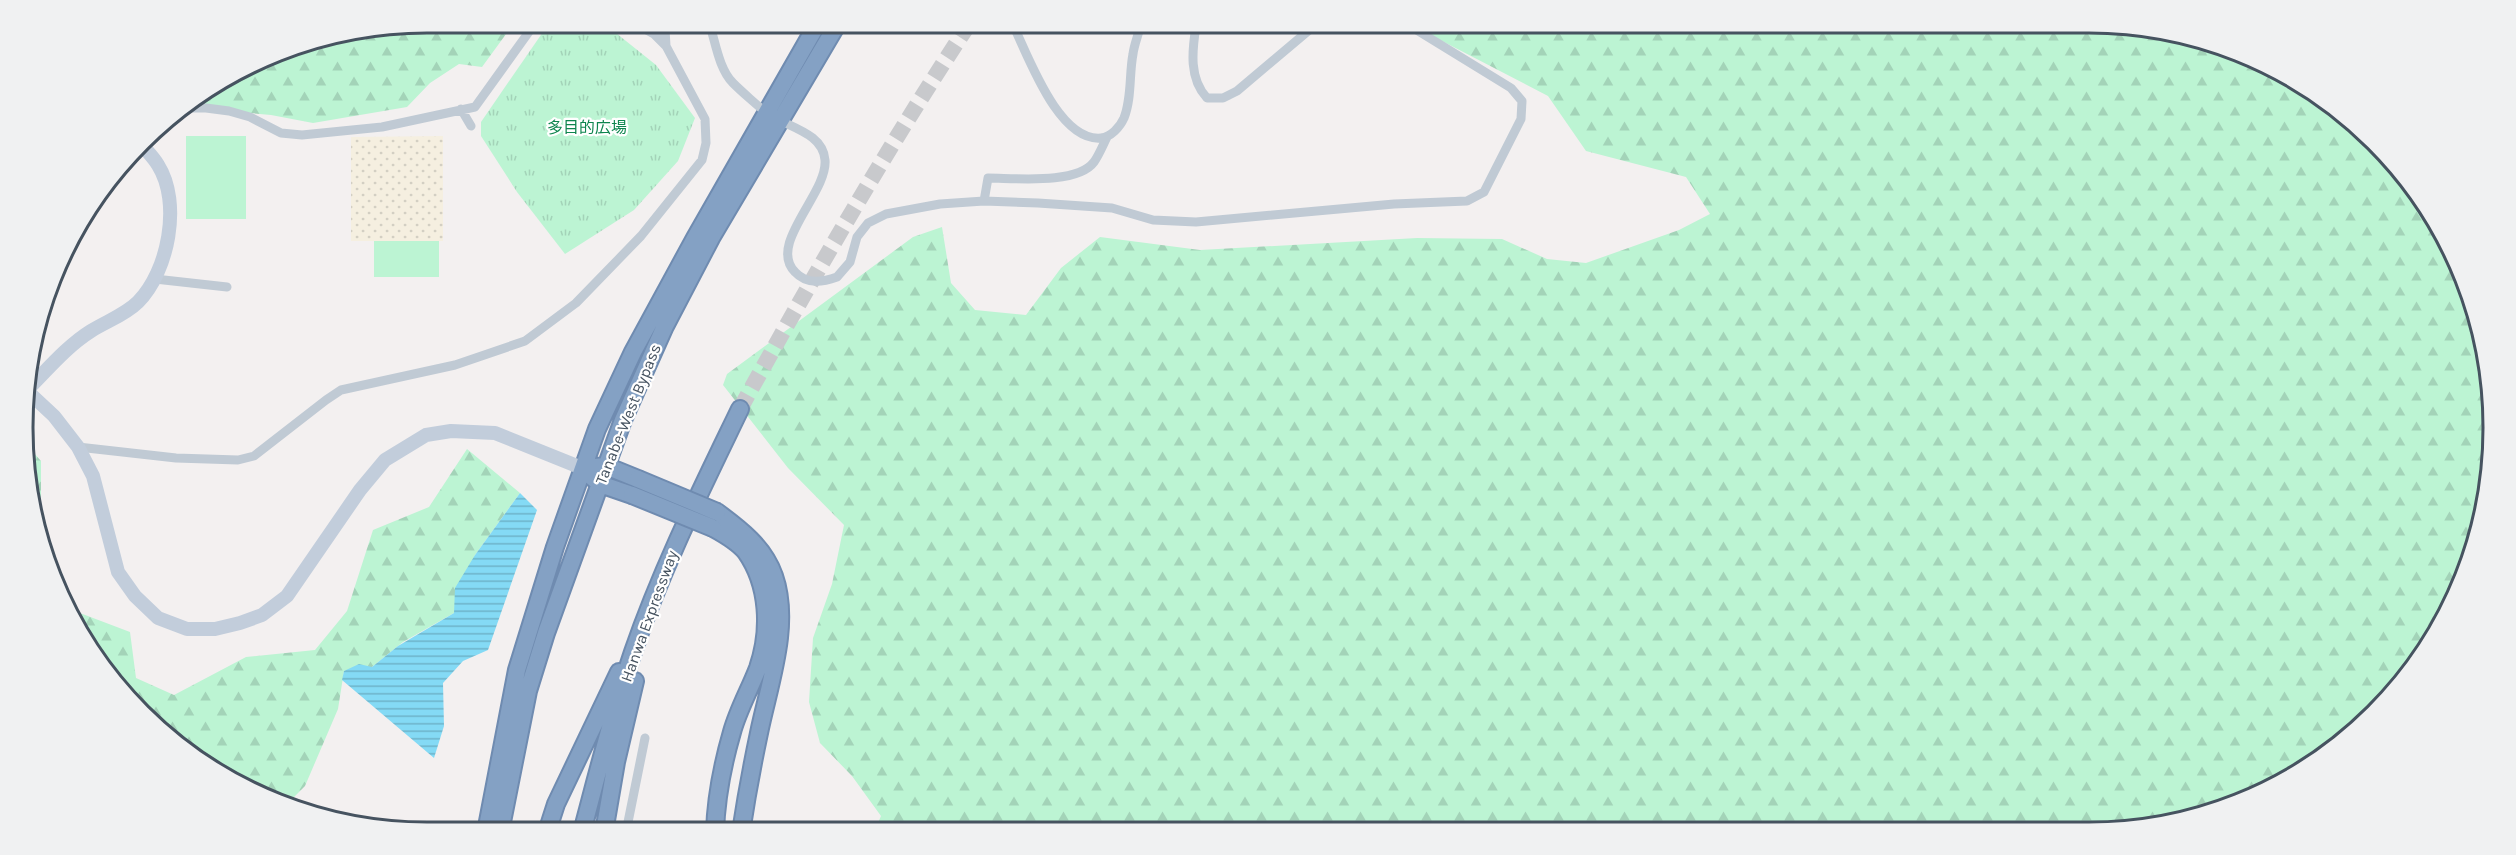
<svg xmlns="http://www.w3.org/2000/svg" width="2516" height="855" font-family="Karla,'Noto Sans JP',sans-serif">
<defs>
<pattern id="forest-firs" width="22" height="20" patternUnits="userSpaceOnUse" patternTransform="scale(1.5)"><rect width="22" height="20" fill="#bcf4d3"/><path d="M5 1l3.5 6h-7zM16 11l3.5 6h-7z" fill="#a3d3b8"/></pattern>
<pattern id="sand-dots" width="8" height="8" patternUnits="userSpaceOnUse" patternTransform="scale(1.5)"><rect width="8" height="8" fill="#f5efe0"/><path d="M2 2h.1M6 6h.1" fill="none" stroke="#d3cfc3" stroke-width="1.8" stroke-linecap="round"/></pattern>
<pattern id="park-tufts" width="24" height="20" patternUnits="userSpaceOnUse" patternTransform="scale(1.5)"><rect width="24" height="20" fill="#bcf4d3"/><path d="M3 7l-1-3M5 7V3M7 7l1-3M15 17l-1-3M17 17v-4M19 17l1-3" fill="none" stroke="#a3d3b8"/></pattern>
<pattern id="water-rules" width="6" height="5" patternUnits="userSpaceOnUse" patternTransform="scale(1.5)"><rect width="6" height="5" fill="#84daf5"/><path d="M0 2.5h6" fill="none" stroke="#6eb3ca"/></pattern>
</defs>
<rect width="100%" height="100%" fill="#f3f0f0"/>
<path fill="url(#forest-firs)" d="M2088,23L2193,36L2267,64L2335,106L2393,160L2439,225L2472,297L2490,374L2493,454L2480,532L2439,630L2356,732L2267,791L2142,829L874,832L881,816L852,776L820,743L809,702L813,638L832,584L844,525L788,468L723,385L727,374L913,237L942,227L951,283L975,310L1026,315L1061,268L1100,237L1200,250L1417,238L1502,239L1547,259L1586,263L1679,230L1710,214L1686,177L1586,151L1548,96L1413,26Z
M349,30H509L482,67L459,64L430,83L407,107L313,123L271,115L187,107L273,53Z
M24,442L41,461V543L36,532L23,454Z
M467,449L520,493L475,555L454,613L403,642L372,667L344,671L338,709L305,786L294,797H275L205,765L203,761L200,762L141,714L91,653L72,610L130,632L136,678L174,695L246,657L315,650L347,611L373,530L429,507Z"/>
<path fill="url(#sand-dots)" d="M443,136V241H351V137Z"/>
<path fill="url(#park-tufts)" d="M545,29H611L656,65L695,118L678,161L634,210L565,254L517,192L481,136V122Z"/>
<path fill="#bcf4d3" d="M186,136H246V219H186Z
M374,241H439V277H374Z"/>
<path fill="url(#water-rules)" d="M520,493L537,510L488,650L463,661L443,683L444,726L434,758L342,680L344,671L359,664L372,667L398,646L454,613L455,588L475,555Z"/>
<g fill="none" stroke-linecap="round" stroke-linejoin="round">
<path stroke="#c8c9cc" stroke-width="16" stroke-dasharray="16 8" stroke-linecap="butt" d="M740,409C812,279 885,151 967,27"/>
<g stroke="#6f8bb0" stroke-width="20">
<path id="highway" d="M595,467L606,466L638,479
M592,477L600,484L632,495
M717,512C740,529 764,547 774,576C791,625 769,684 759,733C752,766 746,799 741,832
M713,528C724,534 738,542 746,552C769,585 771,630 758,668C750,689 738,710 732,732C723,763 716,799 715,832
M486,832L517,670L555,547L597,429L633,352L695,238L815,28
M500,832L528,691L546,633L623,420L665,326L711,238L835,28
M547,832L556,804L619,672
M582,832C598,772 613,711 633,652C662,568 702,488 740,409
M604,832L616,762L635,681"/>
</g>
<path stroke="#c0cad4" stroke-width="9" d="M1196,26C1192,51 1189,79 1207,98H1223L1237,91L1314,26
M1014,27C1029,58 1059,142 1101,138C1111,137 1120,127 1124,118C1132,98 1129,74 1133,54C1134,45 1138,36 1140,27
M665,29L666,46
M711,29C716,46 720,70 733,83C740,90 760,108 767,113C786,127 823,132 825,160C828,193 767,244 795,272C807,285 823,282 837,277L850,262L857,237L868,223L886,214L940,204L984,201L1038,203L1112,208L1153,220L1196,222L1394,204L1467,201L1484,192L1521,119L1522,101L1511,88L1410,26
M184,108H206L229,111L250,117L281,133L302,135L382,127L475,107L531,29
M461,109L471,126
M984,201L988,178C1014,178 1077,185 1094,162C1099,155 1103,145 1107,137
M155,279L227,287
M78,447L176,458L238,460L254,456L326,400L341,390L455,365L525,341L576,303L641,236L702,160L706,143L705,119L666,46L654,34L645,29
M626,832L645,738"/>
<path stroke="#c2cddb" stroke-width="14" d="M25,389L54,416L78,447L93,476L118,572L135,596L158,618L187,629H215L240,623L262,615L287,596L360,490L385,460L426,435L451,431L495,433L582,468
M27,390C47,370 67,346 91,331C107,321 125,315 138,302C168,272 182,203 158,165C154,158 147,151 141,144"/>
<use href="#highway" stroke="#84a1c4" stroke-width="16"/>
<g stroke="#6f8bb0" stroke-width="20" stroke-linecap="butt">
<path id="highway-bridge" d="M638,479L717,512
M632,495L713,528"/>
</g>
<use href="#highway-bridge" stroke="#84a1c4" stroke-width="16"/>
</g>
<g text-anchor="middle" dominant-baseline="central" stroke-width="4.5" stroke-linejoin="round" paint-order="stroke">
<g font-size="16" fill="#0e854e" stroke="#fff">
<text x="587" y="127">多目的広場</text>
</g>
<g font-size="16" fill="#465360" stroke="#fff">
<text transform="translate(628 414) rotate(-68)">Tanabe-West Bypass</text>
<text transform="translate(649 616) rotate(-70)">Hanwa Expressway</text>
</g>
</g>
<path d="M0 0H2516V855H0ZM427 33H2089A394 394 0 0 1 2483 427V428A394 394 0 0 1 2089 822H427A394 394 0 0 1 33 428V427A394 394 0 0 1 427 33Z" fill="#f0f1f2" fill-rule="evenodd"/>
<path fill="none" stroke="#465360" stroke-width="3" d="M427 33H2089A394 394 0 0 1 2483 427V428A394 394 0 0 1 2089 822H427A394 394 0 0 1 33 428V427A394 394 0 0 1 427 33Z"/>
</svg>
